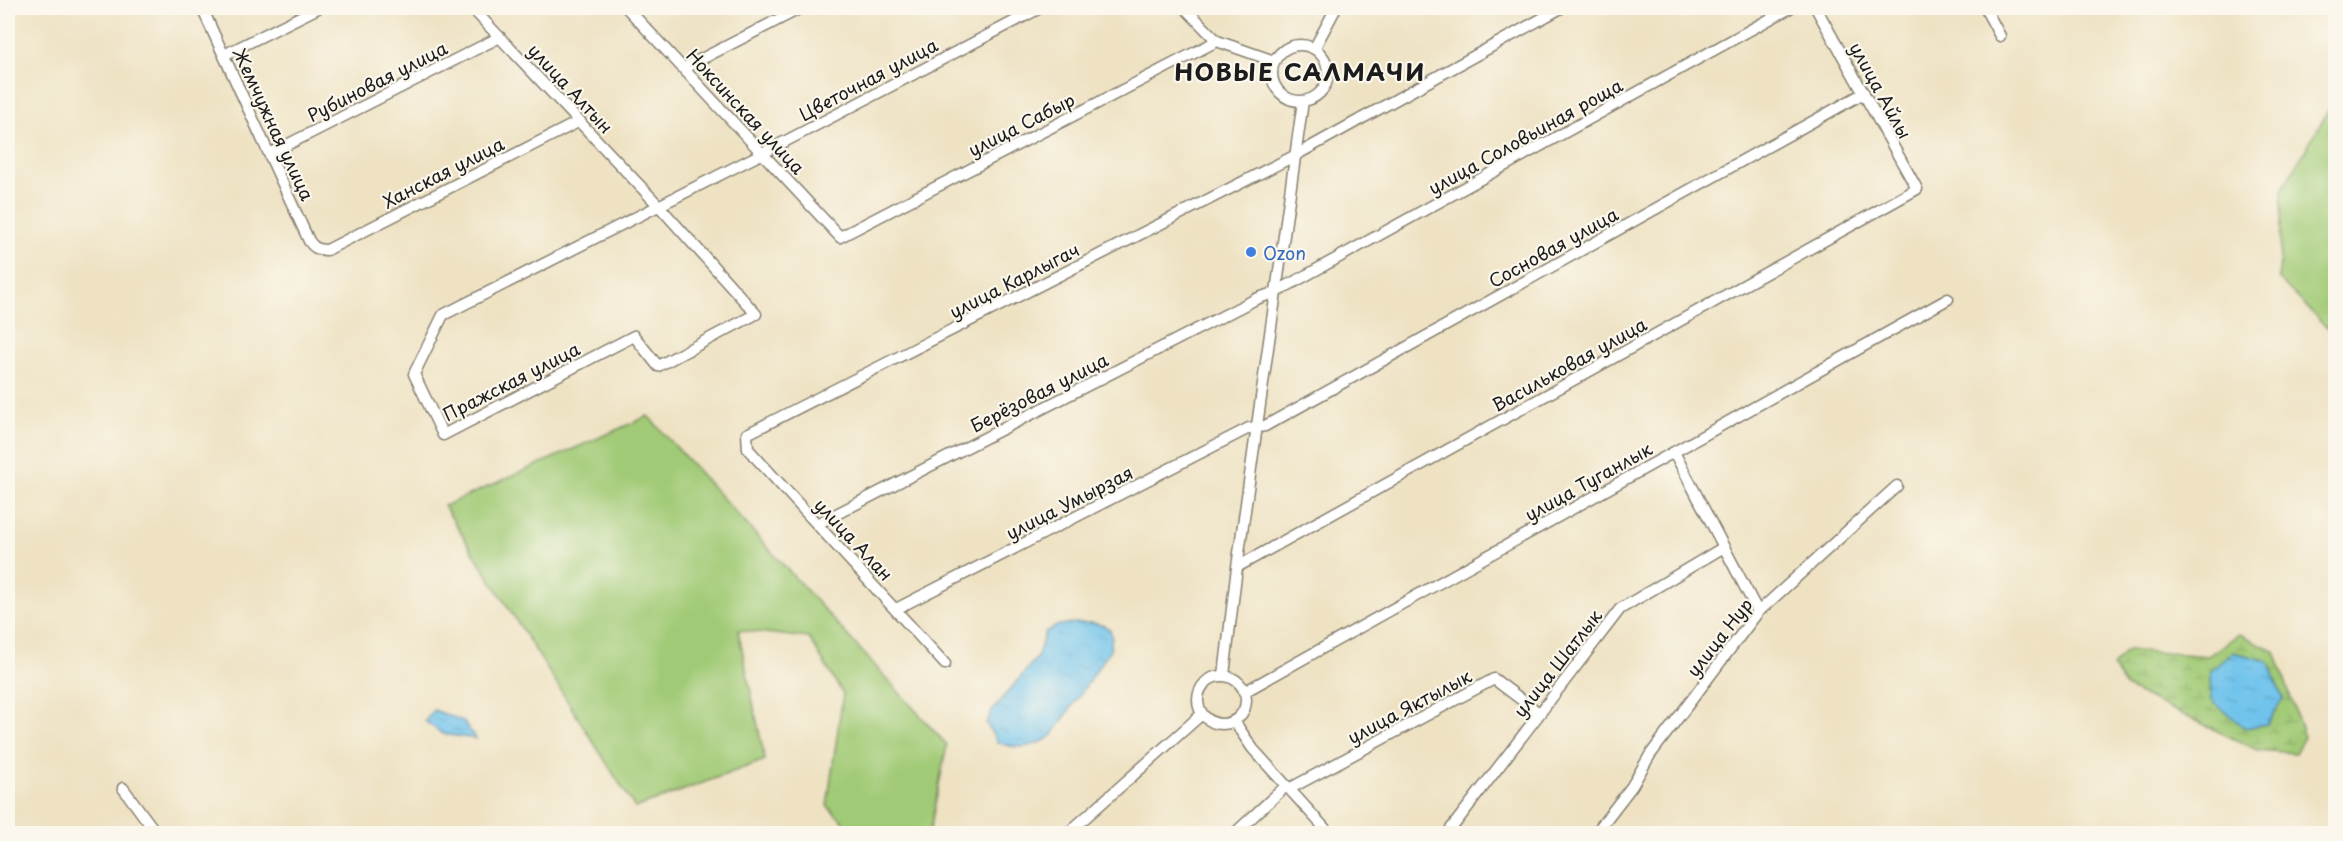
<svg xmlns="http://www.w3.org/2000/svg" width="2343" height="841" font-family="'Playpen Sans',sans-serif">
<defs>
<pattern id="wetland-marsh" width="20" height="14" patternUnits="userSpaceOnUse" patternTransform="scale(1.5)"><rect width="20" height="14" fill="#a1ca76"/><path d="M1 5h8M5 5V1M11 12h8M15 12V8" fill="none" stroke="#8aad66"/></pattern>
<pattern id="water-ripples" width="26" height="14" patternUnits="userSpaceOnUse" patternTransform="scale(1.5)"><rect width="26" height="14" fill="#70c3ec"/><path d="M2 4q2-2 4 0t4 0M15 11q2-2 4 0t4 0" fill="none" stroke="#60a7ca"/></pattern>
</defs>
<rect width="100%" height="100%" fill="#fbf7ec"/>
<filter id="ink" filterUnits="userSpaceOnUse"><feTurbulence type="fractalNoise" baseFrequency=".0167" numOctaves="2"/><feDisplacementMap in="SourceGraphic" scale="12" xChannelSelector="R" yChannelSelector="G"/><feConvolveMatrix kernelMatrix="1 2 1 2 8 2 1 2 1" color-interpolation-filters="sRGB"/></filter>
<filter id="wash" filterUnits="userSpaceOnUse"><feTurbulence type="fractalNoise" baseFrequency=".008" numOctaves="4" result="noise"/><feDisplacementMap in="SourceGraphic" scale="24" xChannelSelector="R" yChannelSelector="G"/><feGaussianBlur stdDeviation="1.35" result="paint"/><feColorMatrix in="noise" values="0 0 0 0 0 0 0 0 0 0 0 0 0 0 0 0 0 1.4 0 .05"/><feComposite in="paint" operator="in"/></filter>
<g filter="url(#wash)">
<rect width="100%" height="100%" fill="#eee2c3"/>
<path fill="#a1ca76" stroke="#5e7349" stroke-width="1.5" d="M2335,99V336L2279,279L2282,190Z
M648,416L947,745L930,830L920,833H855L827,806L843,694L809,638L738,630L765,760L635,808L444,506Z"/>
<path fill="url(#wetland-marsh)" stroke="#5e7349" stroke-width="1.5" d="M2239,634L2275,651L2304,737L2295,753L2257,750L2127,688L2112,667L2127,650L2208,656Z"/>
<path fill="url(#water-ripples)" stroke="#467084" stroke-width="1.5" d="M1076,623H1092L1105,626L1110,630L1112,636L1110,650L1052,736C1034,748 1018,750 997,742L986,723L992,711L1038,656L1045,632L1059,625Z
M2233,652L2268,661L2283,699L2267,724L2245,728L2211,700L2210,671Z
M434,710L463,721L476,739L443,734L425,721Z"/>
</g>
<g filter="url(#ink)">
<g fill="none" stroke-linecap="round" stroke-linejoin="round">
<g stroke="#857f70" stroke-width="13">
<path id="minor" d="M202,8L309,241C314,248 318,250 327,250L580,121
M472,8L659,206L756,314L658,366L634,336L443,435L414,374L443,315L763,153L1040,8
M627,8L840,237L1217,41
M1185,8L1217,41L1274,61
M1985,8L2000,36
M1272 73a28 28 0 1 1 56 0a28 28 0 1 1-56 0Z
M1315,47L1336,8
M224,55L318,8
M684,68L801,8
M269,154L500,37
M1674,452L1758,612
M817,524L1256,299L1276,292L1790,8
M1237,567L1917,189L1816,8
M896,609L1249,428L1265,426L1864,93
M945,664L748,449L747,434L1296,155L1561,8
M1224,675L1237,567L1303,101
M1198 700a24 24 0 1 1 48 0a24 24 0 1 1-48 0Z
M1244,692L1948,299
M1234,721L1253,749L1330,834
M123,788L157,834
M1289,789L1494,679L1539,713
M1067,834L1202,714
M1234,834L1286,786
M1447,834L1620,609L1724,547
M1595,834L1632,786L1650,755L1758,612L1897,486"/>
</g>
<use href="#minor" stroke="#fff" stroke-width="10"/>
</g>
</g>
<circle fill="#3f7fe0" stroke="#fbf7ec" stroke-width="2" cx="1251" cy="252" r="6"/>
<g text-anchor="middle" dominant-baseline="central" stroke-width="4.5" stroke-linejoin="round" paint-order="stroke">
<g font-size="18" fill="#1c1c1c" stroke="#fbf7ec">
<text transform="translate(868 79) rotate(-28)">Цветочная улица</text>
<text transform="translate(377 81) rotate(-27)">Рубиновая улица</text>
<text transform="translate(571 88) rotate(47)">улица Алтын</text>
<text transform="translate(1881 90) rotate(61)">улица Айлы</text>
<text transform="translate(746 111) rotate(47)">Ноксинская улица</text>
<text transform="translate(274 124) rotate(65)">Жемчужная улица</text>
<text transform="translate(1021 124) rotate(-27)">улица Сабыр</text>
<text transform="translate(1525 136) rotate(-29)">улица Соловьиная роща</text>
<text transform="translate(443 172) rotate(-27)">Ханская улица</text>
<text transform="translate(1553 247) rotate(-29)">Сосновая улица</text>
<text transform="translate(1014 280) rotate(-27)">улица Карлыгач</text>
<text transform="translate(1569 364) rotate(-29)">Васильковая улица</text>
<text transform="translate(511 381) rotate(-27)">Пражская улица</text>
<text transform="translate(1039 392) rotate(-27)">Берёзовая улица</text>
<text transform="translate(1588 481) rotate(-29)">улица Туганлык</text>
<text transform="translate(1069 502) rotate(-27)">улица Умырзая</text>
<text transform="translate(854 539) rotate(47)">улица Алан</text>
<text transform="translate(1719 637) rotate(-52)">улица Нур</text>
<text transform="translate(1557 663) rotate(-52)">улица Шатлык</text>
<text transform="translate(1409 706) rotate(-28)">улица Яктылык</text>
</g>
<g font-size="18" fill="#366cbe" stroke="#fbf7ec" text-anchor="start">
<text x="1263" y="252">Ozon</text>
</g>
<g font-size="24" font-weight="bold" letter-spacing="1.5" fill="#1c1c1c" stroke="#fbf7ec">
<text x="1300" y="71">НОВЫЕ САЛМАЧИ</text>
</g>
</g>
<rect width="2343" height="841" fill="none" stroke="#fbf7ec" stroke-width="30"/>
</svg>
